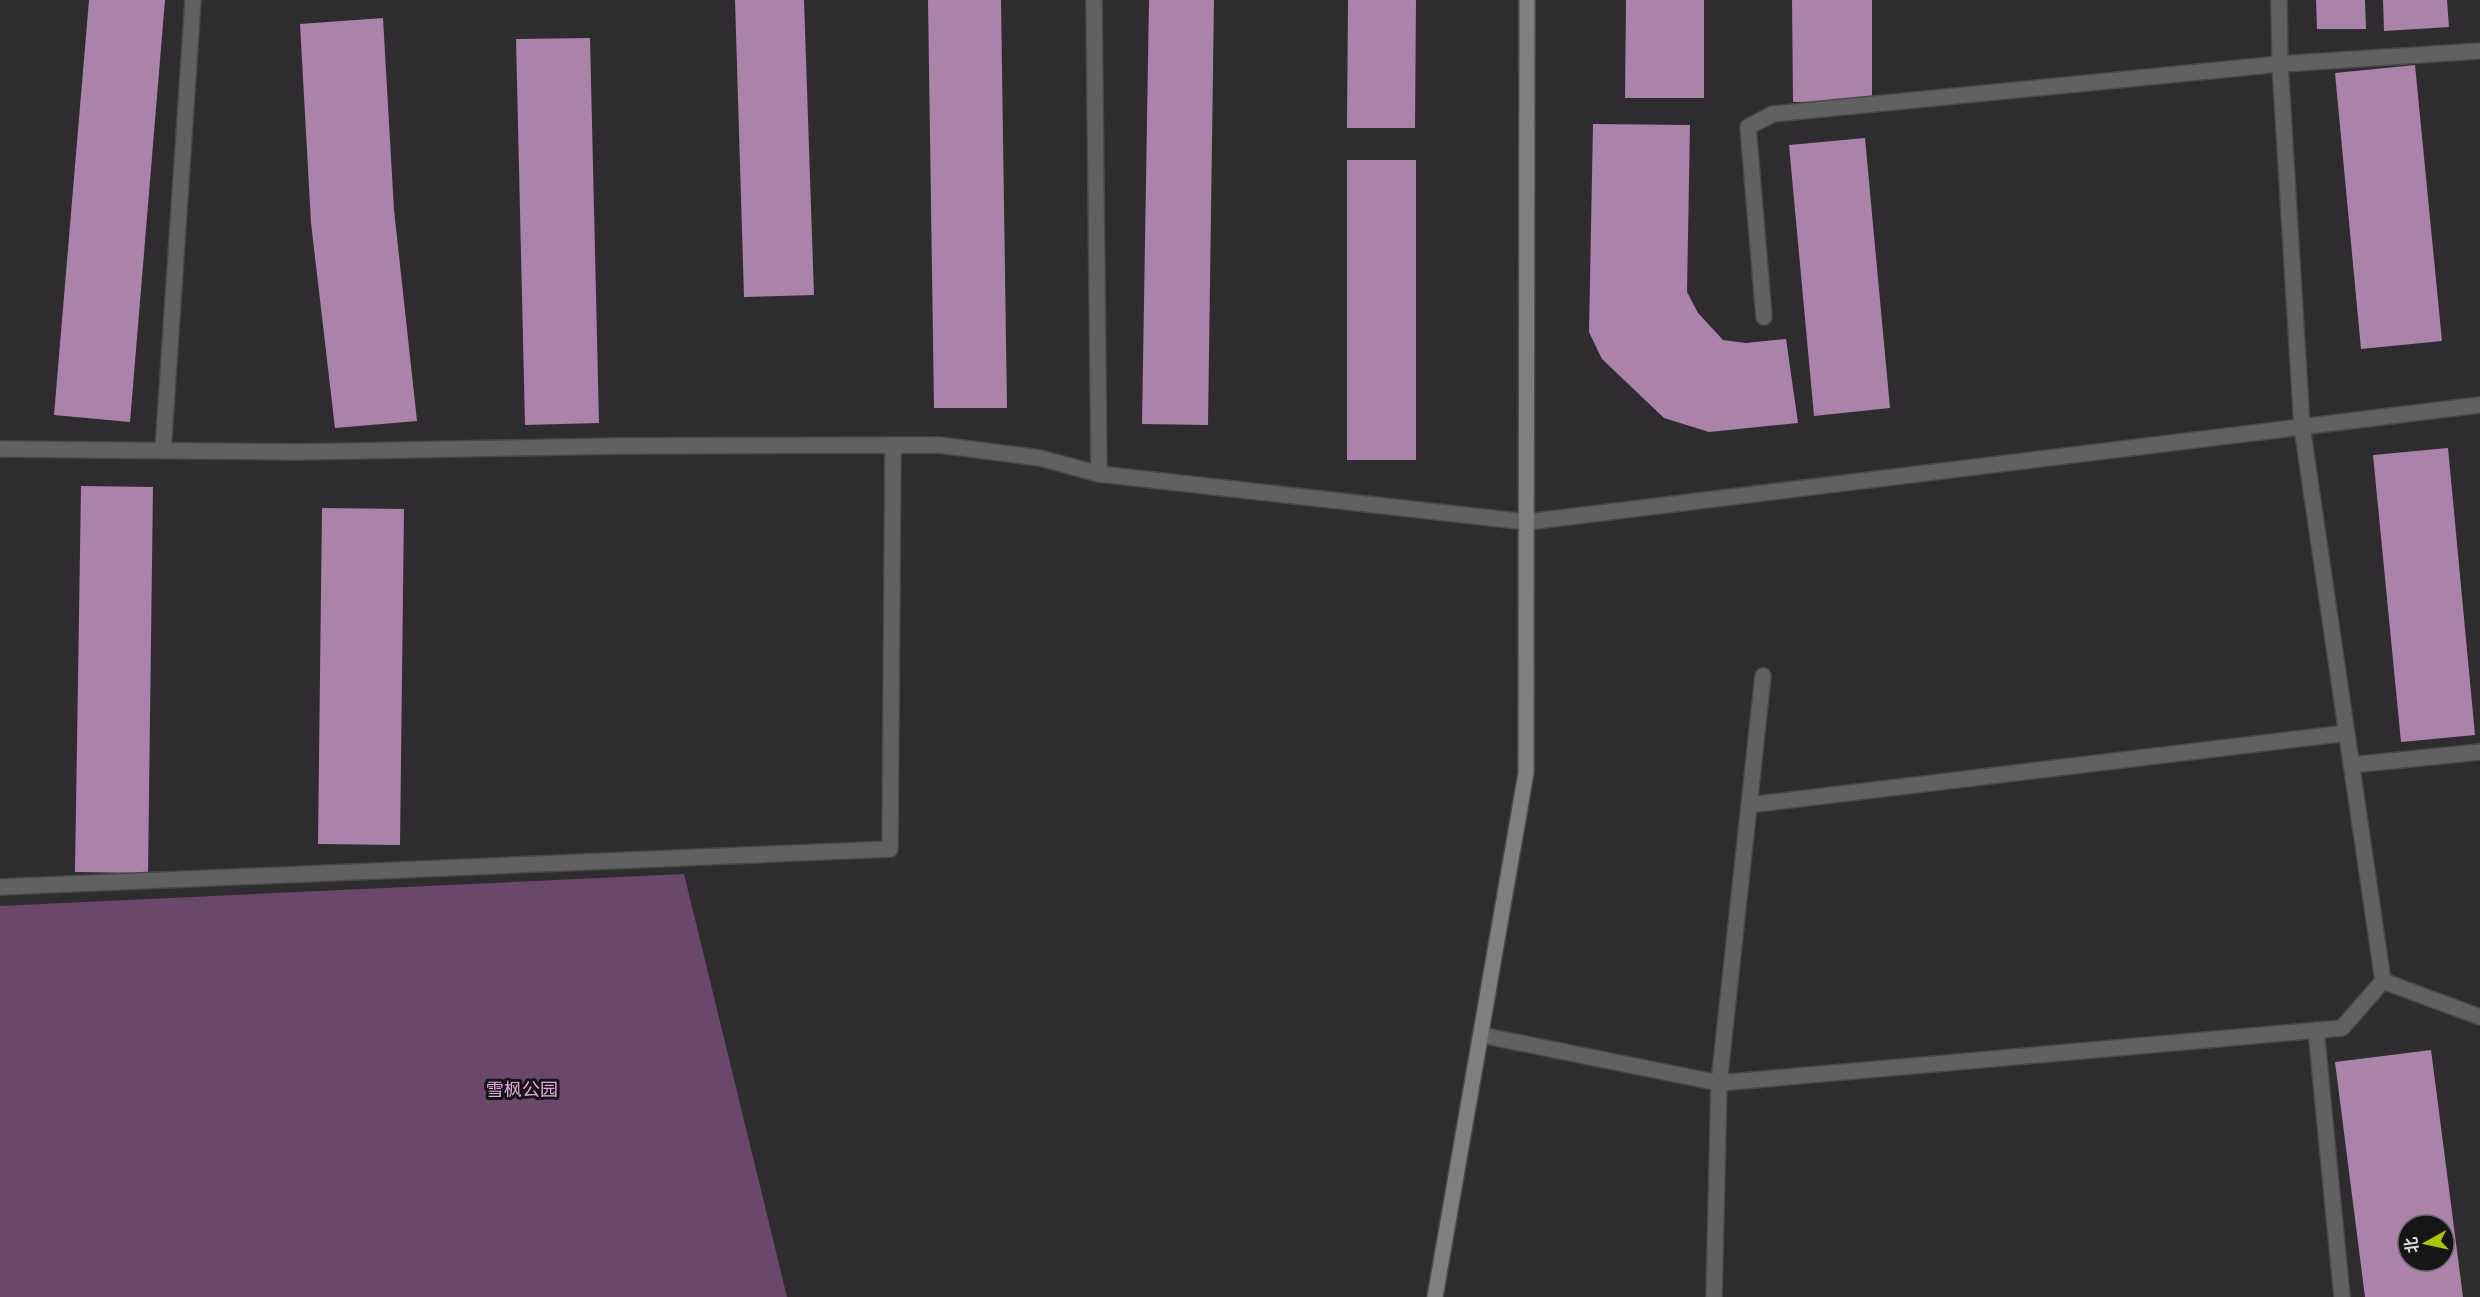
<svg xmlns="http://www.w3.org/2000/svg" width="2480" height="1297" font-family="Raleway,'Noto Sans SC',sans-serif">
<rect width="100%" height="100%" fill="#2f2c2f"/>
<path fill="#6c476c" d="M684,874L787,1297H0V906Z"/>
<path fill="#ab82aa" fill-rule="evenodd" d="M89,0H165L130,422L54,415Z
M735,0H804L814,295L744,297Z
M928,0H1001L1007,408H934Z
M1149,0H1214L1208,425L1142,424Z
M1348,0H1416L1415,128H1347Z
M1626,0H1704V98H1625Z
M1792,0H1872V101L1793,102Z
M2316,0H2365L2366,29H2317Z
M2383,0H2447L2449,27L2384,31Z
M383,18L394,210L417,421L335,428L311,223L300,24Z
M590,38L599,423L525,425L516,39Z
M2415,65L2442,341L2361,349L2335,73Z
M1593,124L1690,125L1687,292L1698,313L1723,340L1746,343L1786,339L1798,423L1709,432L1664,418L1602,359L1589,332Z
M1865,138L1890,408L1814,416L1789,145Z
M1347,160H1416V460H1347Z
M2448,448L2475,735L2401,742L2373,455Z
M81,486L153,487L148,873L75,872Z
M322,508L404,509L400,845L318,844Z
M2431,1050L2463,1297H2365L2335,1062ZM2408,1225H2444V1261H2408Z"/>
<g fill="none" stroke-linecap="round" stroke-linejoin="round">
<g stroke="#4b484b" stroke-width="18">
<path id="lane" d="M1094,0L1099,474
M1764,317L1748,127L1773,114L2280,64L2480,51
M0,449L297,452L618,446L939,445L1040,458L1099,474L1527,522
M163,451L193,0
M2351,765L2480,752
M1749,805L2347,733
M0,887L890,849L893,445
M2383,981L2480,1017
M2316,1030L2342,1297
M1481,1035L1719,1083L1763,676
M1714,1297L1719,1083L2342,1028L2383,981L2302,427"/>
</g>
<g stroke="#4b484b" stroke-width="18">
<path id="street" d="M2279,0L2280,64L2302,427
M1527,522L2480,405"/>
</g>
<g stroke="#4b484b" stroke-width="18">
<path id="secondary" d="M1435,1297L1526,773L1527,0"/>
</g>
<use href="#lane" stroke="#626162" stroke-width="15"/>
<use href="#street" stroke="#626162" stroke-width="15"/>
<use href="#secondary" stroke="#807e80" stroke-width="15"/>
</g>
<g text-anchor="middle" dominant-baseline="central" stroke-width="6" stroke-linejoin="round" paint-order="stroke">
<g font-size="18" fill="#e5a8e4" stroke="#161516">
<text x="522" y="1089">雪枫公园</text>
</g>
</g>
<g transform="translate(2426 1243) rotate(262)"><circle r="28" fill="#161516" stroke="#666466" stroke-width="1.5"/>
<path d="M0-4.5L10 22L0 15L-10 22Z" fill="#b0c502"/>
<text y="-9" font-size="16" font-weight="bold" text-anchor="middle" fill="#dddbdd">北</text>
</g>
</svg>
